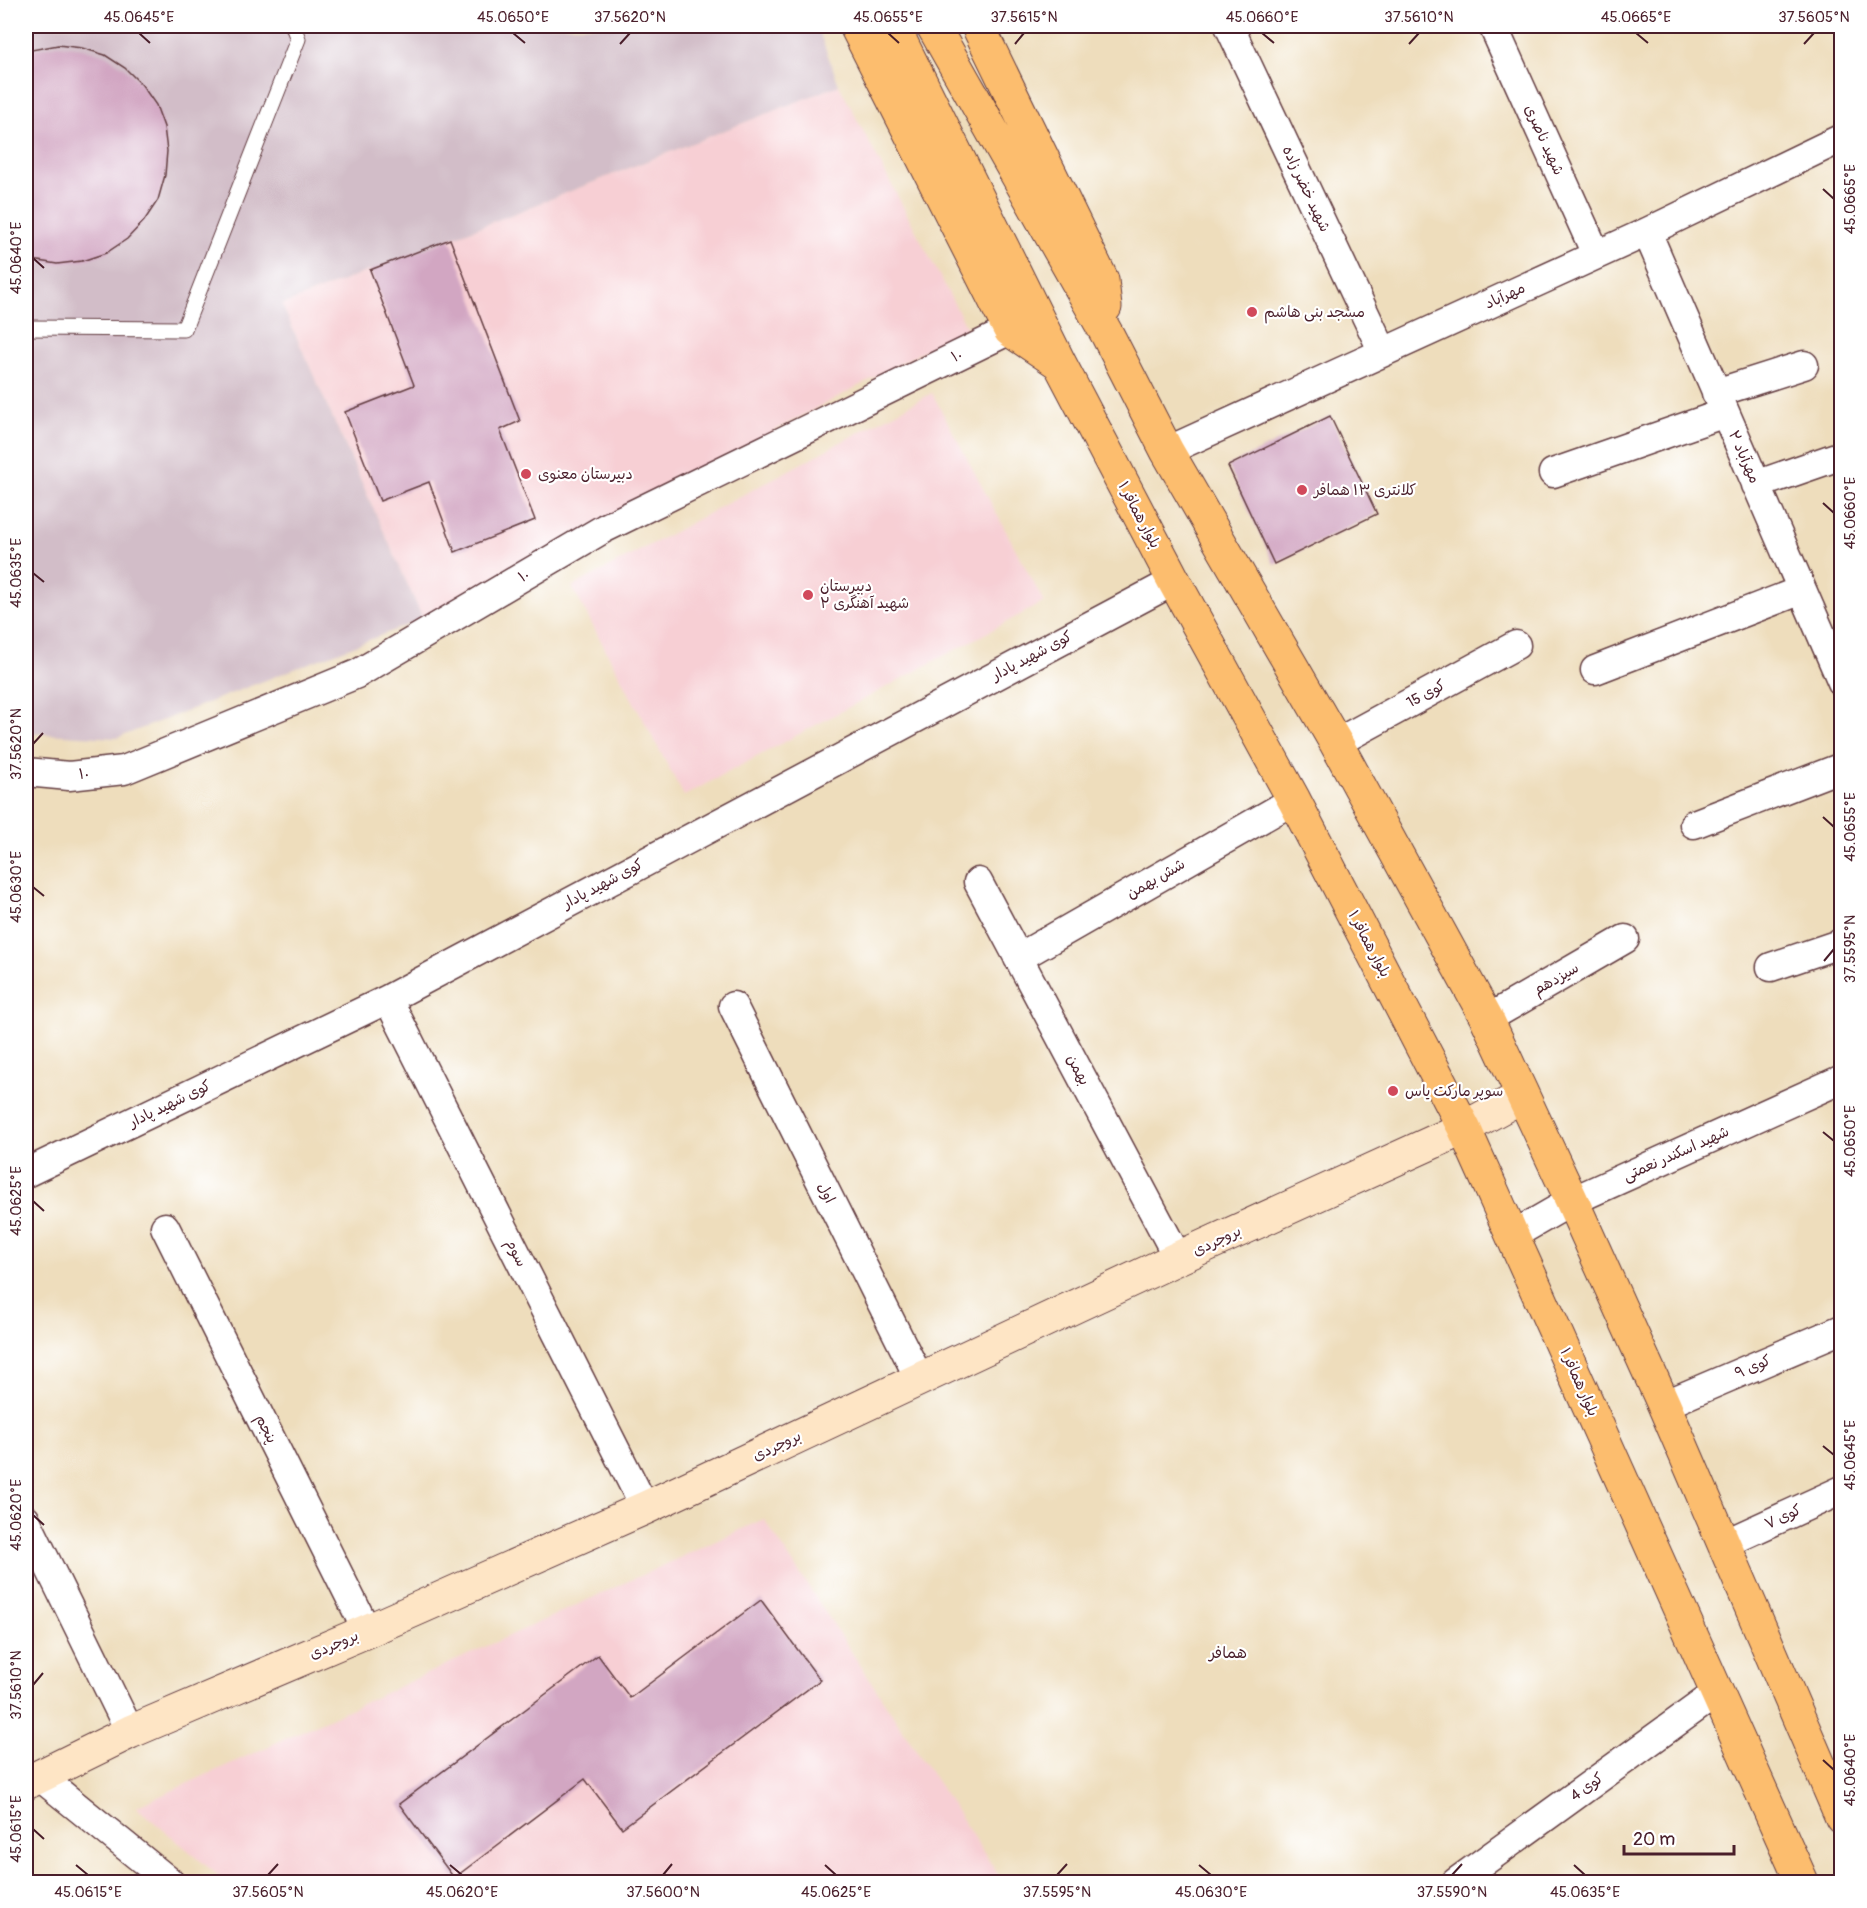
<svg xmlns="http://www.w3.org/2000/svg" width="1867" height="1908" font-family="Pangolin,'Playpen Sans Arabic',sans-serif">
<rect width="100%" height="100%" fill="#fff"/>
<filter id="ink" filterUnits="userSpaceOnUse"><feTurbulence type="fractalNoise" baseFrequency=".0167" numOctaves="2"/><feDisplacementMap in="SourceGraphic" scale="12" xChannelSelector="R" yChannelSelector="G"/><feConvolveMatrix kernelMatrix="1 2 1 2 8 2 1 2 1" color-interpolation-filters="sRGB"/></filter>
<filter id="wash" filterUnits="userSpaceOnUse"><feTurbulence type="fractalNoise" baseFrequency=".008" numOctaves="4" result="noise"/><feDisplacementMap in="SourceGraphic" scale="24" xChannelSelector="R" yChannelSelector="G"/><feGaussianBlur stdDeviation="1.35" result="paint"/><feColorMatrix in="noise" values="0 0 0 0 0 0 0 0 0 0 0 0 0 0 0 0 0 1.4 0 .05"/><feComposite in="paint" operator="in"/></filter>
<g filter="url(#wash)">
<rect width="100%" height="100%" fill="#eeddbc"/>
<path fill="#f7cfd4" d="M839,85L967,328L423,619L282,305Z
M932,393L1044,602L684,796L572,587Z
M764,1519L1003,1882H226L136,1807Z"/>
<path fill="#d2bdc8" d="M26,26H817L839,85L282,305L423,619L117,738L26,733Z"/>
<g id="blocks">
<path fill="#d2a6c2" d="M58,45L82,48L105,55L125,68L142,85L156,105L164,127L167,151L165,175L158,200L144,221L127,239L106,253L82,261L57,264L26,259V51Z
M450,239L520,421L500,430L535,520L455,552L429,482L380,501L345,412L414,385L370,270Z
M1330,416L1377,514L1274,564L1228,466Z
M761,1600L820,1680L622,1828L585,1779L454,1878L399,1804L598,1655L630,1698Z"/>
</g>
</g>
<g filter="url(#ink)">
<use href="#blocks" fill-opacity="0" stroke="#633c41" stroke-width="1.5"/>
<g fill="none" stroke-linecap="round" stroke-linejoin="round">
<g stroke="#633c41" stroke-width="17">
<path id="lane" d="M26,328L184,329L298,39L293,26"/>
</g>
<g stroke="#633c41" stroke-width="31">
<path id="street" d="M1229,26L1383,352
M1493,26L1596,254
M1647,232L1842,682
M1716,393L1804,365
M1167,451L1647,232L1842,138
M1553,473L1725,413
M1756,485L1842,455
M1595,670L1802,590
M1336,743L1516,645
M26,772L69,776L124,770L357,674L605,528L1010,330
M1694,824L1842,767
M978,882L1178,1258
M1018,958L1294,800
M1771,967L1842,943
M388,999L645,1508
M733,1006L920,1380
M1487,1019L1625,939
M26,1173L388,999L1174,581
M165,1227L367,1631
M1513,1235L1572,1201L1842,1079
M1664,1405L1842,1329
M26,1520L130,1732
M1724,1544L1842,1490
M39,1776L170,1882
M1456,1882L1718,1692"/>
</g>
<g stroke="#633c41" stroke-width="35">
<path id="secondary" d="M26,1783L130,1732L367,1631L645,1508L1178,1258L1464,1128L1522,1096"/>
</g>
<g stroke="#633c41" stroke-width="35">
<path id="primary" d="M856,26L1010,330L1059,363
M893,26L1060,364L1174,581L1294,800L1464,1128L1802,1882
M933,26L1108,336L1167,451L1336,743L1487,1019L1572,1201L1664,1405L1842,1818
M978,26L1102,280L1105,307"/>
</g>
<use href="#lane" stroke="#fff" stroke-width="15"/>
<use href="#street" stroke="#fff" stroke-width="28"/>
<use href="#secondary" stroke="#fee5c5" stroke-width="33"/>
<use href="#primary" stroke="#fcbd6e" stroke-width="33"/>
</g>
</g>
<path fill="none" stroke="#4a1f2b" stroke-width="2" d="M139,33L150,43M513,33L525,43M888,33L899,43M1262,33L1274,43M1636,33L1648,43M620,44L630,33M1015,44L1024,33M1409,44L1419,33M1804,44L1814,33M1823,189L1834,199M33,258L44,268M1823,503L1834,513M33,573L44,582M33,744L43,733M1823,817L1834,827M33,887L44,896M1824,961L1834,949M1823,1132L1834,1141M33,1201L44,1211M1823,1446L1834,1455M33,1515L44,1525M33,1685L43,1673M1823,1760L1834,1770M33,1829L44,1839M76,1865L88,1875M450,1865L462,1875M825,1865L836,1875M1199,1865L1211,1875M1574,1865L1585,1875M268,1875L278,1864M663,1875L672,1864M1057,1875L1067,1864M1452,1875L1462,1864"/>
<g fill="#d1495b" stroke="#fff" stroke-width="2">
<circle cx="1252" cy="312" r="6"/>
<circle cx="526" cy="474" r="6"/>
<circle cx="1302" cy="490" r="6"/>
<circle cx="808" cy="595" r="6"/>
<circle cx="1393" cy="1091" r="6"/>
</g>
<g text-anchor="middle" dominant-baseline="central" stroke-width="4.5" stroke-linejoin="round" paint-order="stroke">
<g font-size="15" fill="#4a1f2b" stroke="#fff">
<text transform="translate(1544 140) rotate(66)">شهید ناصری</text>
<text transform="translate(1306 189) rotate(65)">شهید خضر زاده</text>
<text transform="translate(1505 296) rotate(-25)">مهرآباد</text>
<text transform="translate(957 356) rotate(-26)">۱۰</text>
<text transform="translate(1744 457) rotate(66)">مهرآباد ۲</text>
<text transform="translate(1139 515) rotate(62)">بلوار همافر ۱</text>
<text transform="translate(524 576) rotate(-31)">۱۰</text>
<text transform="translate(1032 656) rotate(-28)">کوی شهید پادار</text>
<text transform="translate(1426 694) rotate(-29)">کوی 15</text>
<text transform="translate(84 774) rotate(-6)">۱۰</text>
<text transform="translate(1156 879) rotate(-30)">شش بهمن</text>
<text transform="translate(603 884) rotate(-28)">کوی شهید پادار</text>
<text transform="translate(1369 944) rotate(62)">بلوار همافر ۱</text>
<text transform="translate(1556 979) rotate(-30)">سیزدهم</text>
<text transform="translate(1078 1070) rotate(62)">بهمن</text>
<text transform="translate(170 1104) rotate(-26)">کوی شهید پادار</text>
<text transform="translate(1676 1154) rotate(-24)">شهید اسکندر نعمتی</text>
<text transform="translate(826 1193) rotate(63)">اول</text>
<text transform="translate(1217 1241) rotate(-25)">بروجردی</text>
<text transform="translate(516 1253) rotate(63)">سوم</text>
<text transform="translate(1753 1367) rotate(-23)">کوی ۹</text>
<text transform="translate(1579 1382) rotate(66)">بلوار همافر ۱</text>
<text transform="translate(266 1429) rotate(63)">پنجم</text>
<text transform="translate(777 1446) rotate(-25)">بروجردی</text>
<text transform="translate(1783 1517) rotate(-25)">کوی ۷</text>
<text transform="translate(334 1645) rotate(-23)">بروجردی</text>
<text transform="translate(1587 1787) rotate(-36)">کوی 4</text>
</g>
<g font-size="15" fill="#4a1f2b" stroke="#fff" text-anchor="start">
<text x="1264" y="312">مسجد بنی هاشم</text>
<text x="538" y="474">دبیرستان معنوی</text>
<text x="1314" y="490">کلانتری ۱۳ همافر</text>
<text x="820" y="586">دبیرستان<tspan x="820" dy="17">شهید آهنگری ۲</tspan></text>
<text x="1405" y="1091">سوپر مارکت یاس</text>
</g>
<g font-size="16" fill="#4a1f2b" stroke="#fff">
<text x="1228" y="1653">همافر</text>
</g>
</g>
<rect width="1867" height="1908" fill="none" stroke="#fff" stroke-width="66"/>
<path d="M1624 1845v9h110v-9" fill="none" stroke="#4a1f2b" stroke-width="3"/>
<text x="1633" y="1845" font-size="18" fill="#4a1f2b" stroke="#ffffff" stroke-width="4.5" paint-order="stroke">20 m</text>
<rect x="33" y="33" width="1801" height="1842" fill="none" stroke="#4a1f2b" stroke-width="2"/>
<g font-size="15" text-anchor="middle" fill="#4a1f2b">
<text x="139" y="22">45.0645°E</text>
<text x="513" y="22">45.0650°E</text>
<text x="630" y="22">37.5620°N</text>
<text x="888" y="22">45.0655°E</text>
<text x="1024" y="22">37.5615°N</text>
<text x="1262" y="22">45.0660°E</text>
<text x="1419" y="22">37.5610°N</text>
<text x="1636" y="22">45.0665°E</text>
<text x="1814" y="22">37.5605°N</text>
<text transform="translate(1850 199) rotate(-90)" y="5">45.0665°E</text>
<text transform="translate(16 258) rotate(-90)" y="5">45.0640°E</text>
<text transform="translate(1850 513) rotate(-90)" y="5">45.0660°E</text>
<text transform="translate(16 573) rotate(-90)" y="5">45.0635°E</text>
<text transform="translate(16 744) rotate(-90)" y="5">37.5620°N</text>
<text transform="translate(1850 827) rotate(-90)" y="5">45.0655°E</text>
<text transform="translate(16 887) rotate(-90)" y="5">45.0630°E</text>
<text transform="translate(1850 949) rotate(-90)" y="5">37.5595°N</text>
<text transform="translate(1850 1141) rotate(-90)" y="5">45.0650°E</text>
<text transform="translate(16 1201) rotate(-90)" y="5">45.0625°E</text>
<text transform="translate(1850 1455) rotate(-90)" y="5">45.0645°E</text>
<text transform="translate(16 1515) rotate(-90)" y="5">45.0620°E</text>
<text transform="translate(16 1685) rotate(-90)" y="5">37.5610°N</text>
<text transform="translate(1850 1770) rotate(-90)" y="5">45.0640°E</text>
<text transform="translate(16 1829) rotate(-90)" y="5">45.0615°E</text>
<text x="88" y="1897">45.0615°E</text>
<text x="268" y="1897">37.5605°N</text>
<text x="462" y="1897">45.0620°E</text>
<text x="663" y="1897">37.5600°N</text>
<text x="836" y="1897">45.0625°E</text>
<text x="1057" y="1897">37.5595°N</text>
<text x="1211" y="1897">45.0630°E</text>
<text x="1452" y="1897">37.5590°N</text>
<text x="1585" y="1897">45.0635°E</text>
</g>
</svg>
